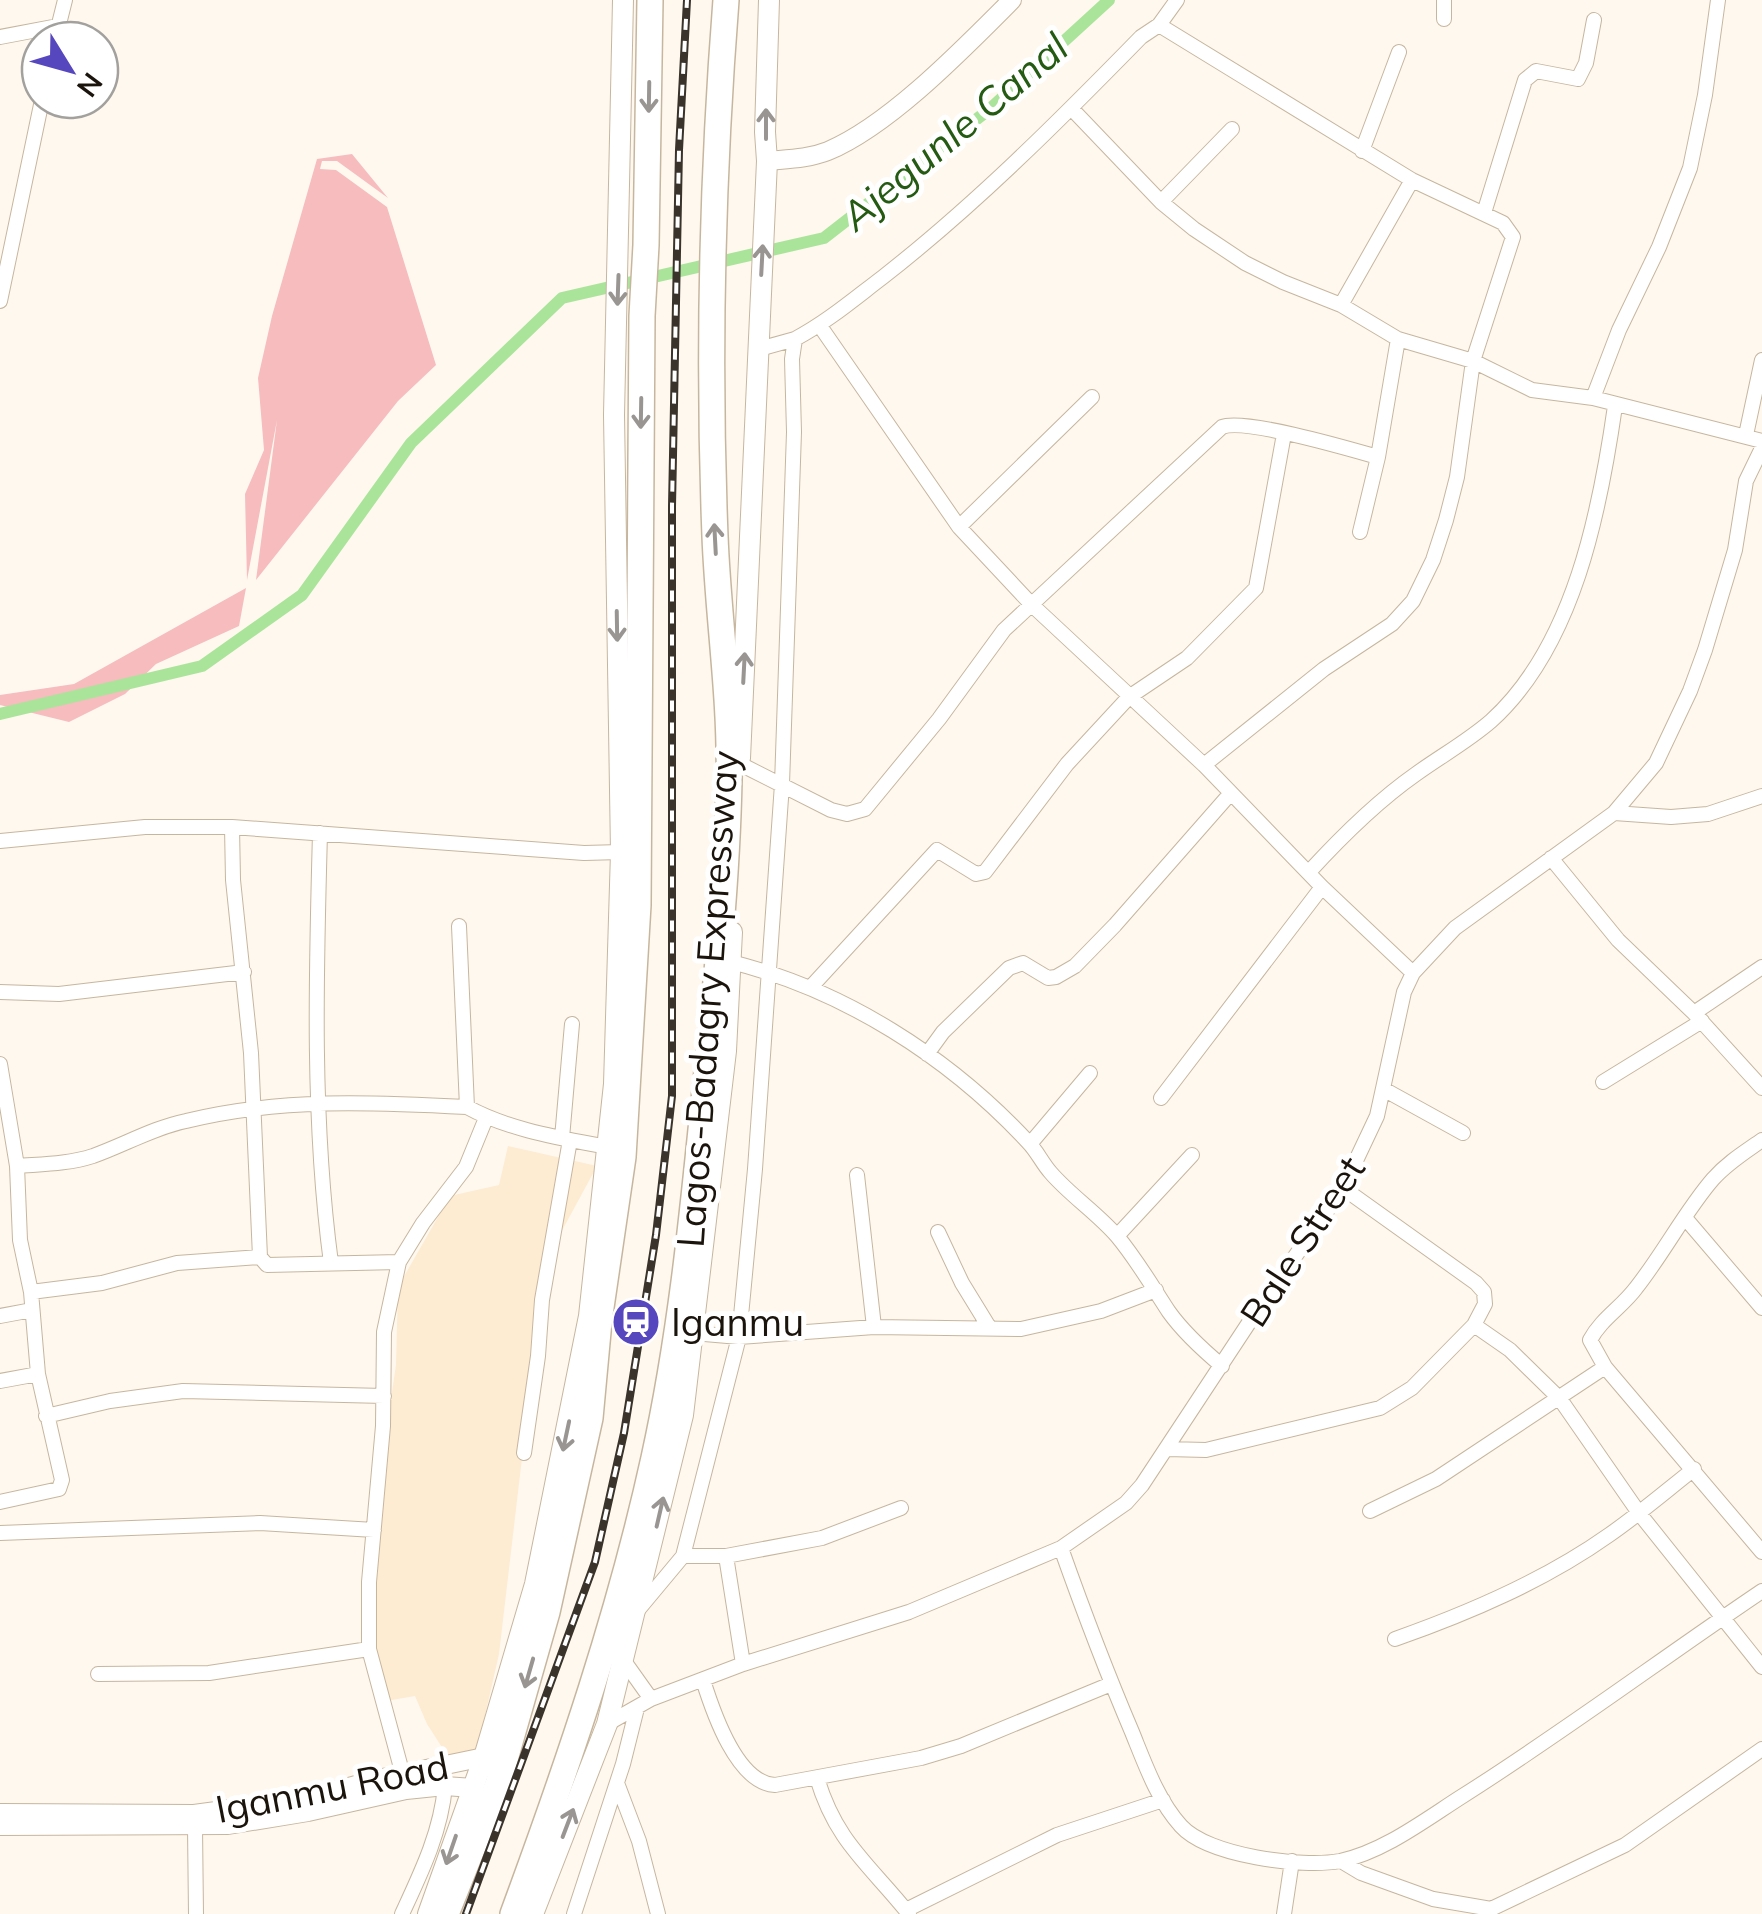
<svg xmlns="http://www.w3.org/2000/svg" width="1762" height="1914" font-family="Mulish,sans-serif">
<rect width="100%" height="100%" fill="#fff8ee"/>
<path fill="#fdebd2" d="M508,1146L597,1166L545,1262L499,1654L478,1746L456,1769L427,1724L415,1696L386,1701L378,1675L374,1579L384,1446L396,1365L398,1287L450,1196L499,1185Z"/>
<path fill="#f6bcbe" d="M352,154L388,198L337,161H322L320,169L336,170L387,207L436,365L398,401L256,580L277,420L247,580L245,494L264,450L258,378L272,316L317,159Z
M246,588L239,626L156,664L125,694L69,722L0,705V695L74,684Z"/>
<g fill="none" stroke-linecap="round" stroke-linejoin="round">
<path stroke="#aae49a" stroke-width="12" d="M0,714L202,666L302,595L411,443L562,298L824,238L991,108L1109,0"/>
<g stroke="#c7b69e" stroke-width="16">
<path id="minor" d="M1444,0V19
M1159,25L1412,180L1503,223L1513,237L1473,361L1457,477L1446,520L1433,560L1413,601L1392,624L1324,669L1204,765
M0,37L58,26
M55,40L65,0
M1071,108L1161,202L1194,229L1245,263L1283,282L1341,305L1398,339L1473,361L1532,390L1593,398L1762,441
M1362,151L1399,52
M1161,202L1232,129
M1484,213L1525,80L1536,71L1578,79L1586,63L1594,20
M0,301L42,100
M1341,305L1412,180
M820,326L959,527L1032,605L1204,765L1322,887L1413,973
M759,349L795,339
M1593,398L1619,330L1659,247L1690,168L1705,95L1718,0
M1746,435L1762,360
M959,527L1092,397
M1360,532L1378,457L1398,339
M740,764L831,810L847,814L865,809L939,719L1004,630L1222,427C1244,418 1350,449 1378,457
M1614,813L1671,817L1708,814L1762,796
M232,827L233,880L251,1053L260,1257
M320,833C316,976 312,1121 331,1263
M0,841L145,827H232L584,853L621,852
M1551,858L1618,940L1694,1013L1762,1088
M1309,872C1342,836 1376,802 1416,774C1441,756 1468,741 1491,721C1574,646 1600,511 1615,406
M459,926L467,1107
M731,962C844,990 949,1057 1028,1142C1037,1151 1042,1163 1051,1173C1071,1196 1097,1213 1117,1236C1137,1260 1152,1286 1169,1312C1184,1333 1203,1350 1222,1366
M810,988L937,850L976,874L985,872L1067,764L1129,697L1187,658L1256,588L1284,434
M0,992L59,994L244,972
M1694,1013L1762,967
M927,1054L943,1032L1009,968L1023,963L1048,978L1056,977L1075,966L1115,925L1230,794
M0,1064L17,1166L20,1240L31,1292L38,1374L62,1480L59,1489L0,1502
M1603,1082L1702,1021
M1385,1090L1463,1133
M1161,1098L1322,887
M562,1138L572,1024
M1762,1140C1745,1152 1727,1163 1713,1179C1686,1210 1663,1254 1636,1288C1622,1307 1601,1319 1590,1340L1605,1367L1762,1552
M1030,1144L1090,1073
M17,1166C42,1164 68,1164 93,1156C124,1145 153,1128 186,1121C280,1098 371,1102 467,1107C509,1130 560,1138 607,1147
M857,1175L874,1327
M1686,1219L1762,1308
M938,1232L962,1283L989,1327
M1117,1236L1192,1155
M31,1292L102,1283L177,1263L260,1257L267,1265L399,1262
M0,1316L32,1310
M1474,1325L1510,1350L1560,1399L1639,1513L1762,1667
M693,1333L739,1337L874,1327L1021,1329L1101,1311L1156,1290
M0,1381L38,1374
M46,1416L110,1401L183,1391L384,1396
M1167,1449L1206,1450L1380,1408L1412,1388L1474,1325L1485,1304L1484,1292L1476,1283L1343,1188
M524,1453L538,1356L542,1300L570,1140
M1370,1511L1436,1479L1605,1367
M0,1533L260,1523L374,1530
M1061,1548C1083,1610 1106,1671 1132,1732C1145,1764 1158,1801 1181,1826C1208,1856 1302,1868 1340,1861C1383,1852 1425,1820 1461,1797C1564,1732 1661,1659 1762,1591
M683,1556H726
M638,1610L683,1556L739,1337L755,1169L782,784L794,432L792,359L795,339C827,322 854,299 883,277C975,205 1059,121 1141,37L1159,25L1177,0
M1395,1639C1469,1613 1544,1581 1609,1535C1638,1515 1666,1491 1694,1469
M624,1661L651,1699
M743,1664L726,1556L822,1538L901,1508
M98,1674L209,1673L369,1649
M703,1680C713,1712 737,1783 775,1785L921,1758L961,1746L1111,1684
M607,1724L651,1699L743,1664L909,1612L1061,1548L1126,1503L1142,1485L1254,1315L1343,1188L1377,1116L1404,992L1413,973L1455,928L1614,813L1656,763L1690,691L1705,650L1735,550L1746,481L1762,448
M817,1778C836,1842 869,1864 909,1914
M404,1779L369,1649V1582L383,1426L384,1332L399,1262L423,1223L466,1167L486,1118
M617,1783L639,1841L658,1914
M195,1827L196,1914
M1341,1861L1361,1873L1433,1899L1491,1909L1625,1845L1762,1749
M906,1910L1057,1835L1163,1800
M402,1914C421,1873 441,1832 445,1786
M574,1914L623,1764L637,1708
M1284,1914L1292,1861"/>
</g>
<g stroke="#c7b69e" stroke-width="20">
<path id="tertiary" d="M767,161C788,159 808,159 828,151C890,125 964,48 1012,0"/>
</g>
<g stroke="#c7b69e" stroke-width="20">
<path id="secondary" d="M0,1813L194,1814L305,1799L378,1779L484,1757
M0,1826L228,1825L308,1812L406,1790L445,1786L473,1788"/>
</g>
<g stroke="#c7b69e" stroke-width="22">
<path id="primary" d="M740,758L767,161L765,132L769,0
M428,1914L484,1757L535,1584L589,1316L614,1084L621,852L614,415L623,0
M533,1914L607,1724L683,1415L726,1051L732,932"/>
</g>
<g stroke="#c7b69e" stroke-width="28">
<path id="motorway" d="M446,1914L498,1784L547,1612L590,1418L599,1321L623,1157L638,905L642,316L646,245L650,0
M513,1914C568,1765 620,1613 654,1458C680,1340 692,1221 704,1100C715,994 727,886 729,780C731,698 718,617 715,536C708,357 712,179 726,0"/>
</g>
<use href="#minor" stroke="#fff" stroke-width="14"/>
<use href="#tertiary" stroke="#fff" stroke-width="18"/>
<use href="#secondary" stroke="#fff" stroke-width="18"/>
<use href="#primary" stroke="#fff" stroke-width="20"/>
<use href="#motorway" stroke="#fff" stroke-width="25"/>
<g stroke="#39332b" stroke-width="8">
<path id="rail" d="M466,1914L595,1562L624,1433L656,1235L672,1096V506L679,150L687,0"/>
</g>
<use href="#rail" stroke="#fff" stroke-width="4" stroke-dasharray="11" stroke-linecap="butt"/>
</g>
<defs><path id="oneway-shaft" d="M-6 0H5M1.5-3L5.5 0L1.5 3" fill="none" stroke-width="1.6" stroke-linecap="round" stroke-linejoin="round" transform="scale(2.5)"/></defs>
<g stroke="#989592">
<use href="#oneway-shaft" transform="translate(649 97) rotate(91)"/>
<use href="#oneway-shaft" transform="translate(766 124) rotate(-90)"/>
<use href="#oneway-shaft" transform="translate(762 260) rotate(-87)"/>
<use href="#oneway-shaft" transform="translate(618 290) rotate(92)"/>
<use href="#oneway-shaft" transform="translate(641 413) rotate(91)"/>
<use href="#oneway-shaft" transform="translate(715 539) rotate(-93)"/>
<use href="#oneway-shaft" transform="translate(617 626) rotate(89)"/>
<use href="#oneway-shaft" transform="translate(744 668) rotate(-87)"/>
<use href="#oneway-shaft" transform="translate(566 1436) rotate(102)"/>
<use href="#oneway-shaft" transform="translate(660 1512) rotate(-77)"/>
<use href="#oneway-shaft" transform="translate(529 1673) rotate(106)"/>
<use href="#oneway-shaft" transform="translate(568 1823) rotate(-69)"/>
<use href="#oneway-shaft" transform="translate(451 1850) rotate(109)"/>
</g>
<defs>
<g id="station-disc" transform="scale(2.5)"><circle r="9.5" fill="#5747bf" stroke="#fff"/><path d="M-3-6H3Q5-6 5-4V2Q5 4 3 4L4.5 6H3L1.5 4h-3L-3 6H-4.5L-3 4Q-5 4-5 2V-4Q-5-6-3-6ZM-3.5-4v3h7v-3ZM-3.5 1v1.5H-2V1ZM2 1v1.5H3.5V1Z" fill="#fff"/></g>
</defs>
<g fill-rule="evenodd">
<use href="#station-disc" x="636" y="1322"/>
</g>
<g text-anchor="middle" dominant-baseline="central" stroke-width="10" stroke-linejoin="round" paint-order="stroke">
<g font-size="38" fill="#1a140c" stroke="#fff">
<text transform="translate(707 999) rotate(-86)">Lagos-Badagry Expressway</text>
<text transform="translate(1302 1241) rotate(-57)">Bale Street</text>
<text transform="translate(332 1787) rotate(-11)">Iganmu Road</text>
</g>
<g font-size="38" fill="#1a140c" stroke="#fff" text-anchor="start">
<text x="671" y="1322">Iganmu</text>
</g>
<g font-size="40" font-style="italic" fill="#245a12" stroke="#fff">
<text transform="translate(954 131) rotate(-40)">Ajegunle Canal</text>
</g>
</g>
<g transform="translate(70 70) rotate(127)"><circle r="48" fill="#ffffff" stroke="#a3a19e" stroke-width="2.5"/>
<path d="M0-8L18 38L0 25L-18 38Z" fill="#5747bf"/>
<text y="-15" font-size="28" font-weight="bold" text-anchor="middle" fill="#1a140c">N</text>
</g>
</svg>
